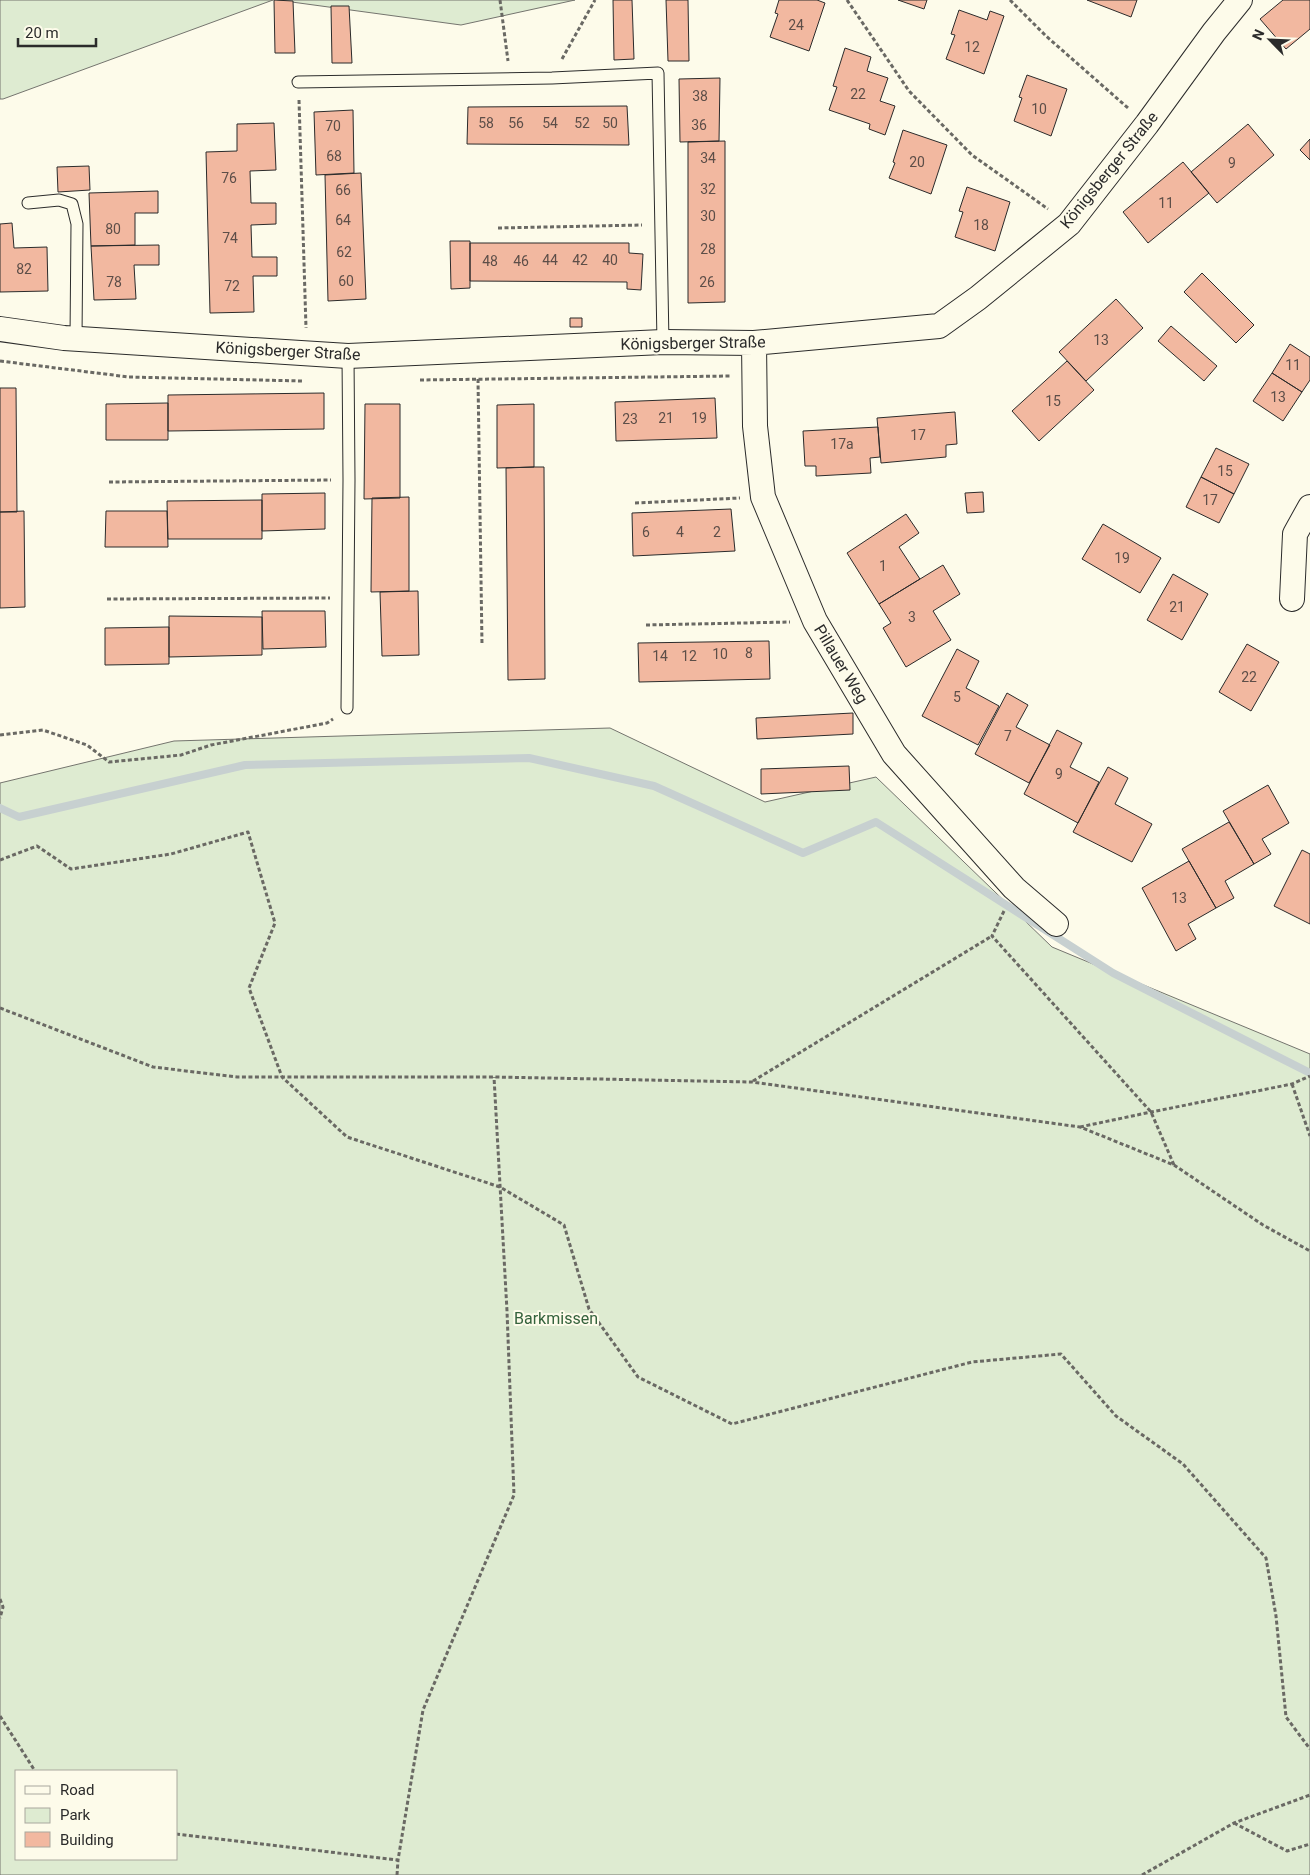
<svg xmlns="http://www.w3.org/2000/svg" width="1310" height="1875" font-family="Roboto,sans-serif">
<rect width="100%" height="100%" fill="#fdfbea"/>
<path fill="#deebd1" stroke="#74746e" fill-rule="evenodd" d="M0,0H273L3,99H0Z
M277,0H575L461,25Z
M610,728L765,802L876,777L1052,947L1310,1054V1875H0V783L174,741ZM16,1771H176V1859H16Z"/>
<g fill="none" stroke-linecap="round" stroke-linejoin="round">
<path stroke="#c7d0d0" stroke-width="8" d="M0,808L19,817L245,765L529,758L654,786L803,853L876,822L1113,973L1310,1073"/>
</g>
<path fill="#f2b8a0" stroke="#2b2b2b" d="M274,0L293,1L295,53H275Z
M613,0H632L634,59L614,60Z
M666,0H688L689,61H668Z
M779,0H817L825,3L809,51L770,37L778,14L775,13Z
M898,0H927L924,9Z
M1087,0H1137L1131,17Z
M1283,0H1310V29L1286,49L1260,19Z
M331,6H349L352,63H332Z
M959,10L987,20L990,11L1004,16L984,74L946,59L955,35L951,34Z
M845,48L871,57L867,71L888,78L880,101L895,106L885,135L869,129L870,124L829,110L837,87L833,86Z
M1027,75L1067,89L1051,136L1014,121L1022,98L1019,97Z
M720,78L719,141L680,142L679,79Z
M627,106L629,145L467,144L468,107Z
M353,110L354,173L316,175L314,112Z
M274,123L276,170L250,171L251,203H276V224L251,225L252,257H277V276H253L254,312L210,313L206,152L237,151V124Z
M1248,124L1274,155L1217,203L1191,172Z
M903,130L947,145L931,194L889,178L895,163L893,162Z
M1310,139V160L1300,150Z
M725,141V302L688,303V142Z
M1183,162L1209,193L1148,243L1123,212Z
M89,166L90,190L58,192L57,167Z
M361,173L366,299L328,301L325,175Z
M967,187L1010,202L995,251L955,237L963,212L959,211Z
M158,191V213H135V245L91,246L89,193Z
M12,223L14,248L47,247L48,291L0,292V224Z
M450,241H470V288L451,289Z
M470,243H629V253L643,254L641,290L627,289V282L470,281Z
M159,245V265H134L136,299L94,300L91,246Z
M1202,273L1254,325L1236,343L1184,292Z
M1116,299L1143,328L1086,381L1059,352Z
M570,318H582V327H570Z
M1171,326L1217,366L1204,381L1158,341Z
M1290,344L1310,357V380L1302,392L1272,373Z
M1067,361L1094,390L1039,441L1012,411Z
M1272,373L1302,392L1283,421L1253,401Z
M0,388H16L17,512H0Z
M324,393V429L168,431V395Z
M715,398L717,438L616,441L615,402Z
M168,403V440H106V404Z
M365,404H400V498L364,499Z
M534,404V467L497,468V405Z
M955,412L957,444L946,445V457L881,463L877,418Z
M878,427L880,457L870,458L871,473L816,476V466H805L803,431Z
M1216,448L1249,464L1234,494L1201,477Z
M534,467H544L545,679L508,680L506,468Z
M1201,477L1234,494L1219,523L1186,507Z
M983,492L984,512L967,513L965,493Z
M325,493V529L262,531V494Z
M409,497V591L371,592L372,498Z
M262,500V539H168L167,501Z
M731,509L735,551L633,556L632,513Z
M24,511L25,607L0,608V512Z
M106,511H167L168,547H105Z
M906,514L919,533L899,547L920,579L879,604L847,553Z
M1103,524L1161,558L1140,593L1082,559Z
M943,565L960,594L933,611L951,640L906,667L883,628L891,623L879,604Z
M1173,574L1208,594L1182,640L1147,620Z
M418,591L419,655L382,656L380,592Z
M262,611H325L326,647L263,649Z
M169,616L262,617V655L169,657Z
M169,627V664L105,665V628Z
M769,641L770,679L639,682L638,643Z
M1247,644L1279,662L1251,711L1219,692Z
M957,649L979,661L966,688L999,706L978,745L922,716Z
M1007,693L1028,705L1016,727L1050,745L1029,783L975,754Z
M853,713V734L757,739L756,718Z
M1057,730L1082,743L1070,767L1099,782L1078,823L1024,794Z
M849,766L850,790L761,794V769Z
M1108,767L1128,778L1115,804L1152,824L1132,862L1073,832Z
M1268,785L1289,823L1262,839L1271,854L1254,864L1223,811Z
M1229,822L1254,864L1225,881L1234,898L1216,908L1182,849Z
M1302,850L1310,854V924L1274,906Z
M1189,861L1216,908L1188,924L1196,939L1176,951L1142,888Z"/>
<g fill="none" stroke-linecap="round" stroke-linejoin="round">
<g stroke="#2b2b2b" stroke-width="13">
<path id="lane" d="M298,82L552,78L658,73L663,342
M28,203L59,200L72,204L77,224L76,339
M347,708L349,480L348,356"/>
</g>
<g stroke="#2b2b2b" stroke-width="26">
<path id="street" d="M0,329L64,338L348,356L663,342L754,343L939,326L978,298L1069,224L1147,124L1214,32L1240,0
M754,343L755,426L763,497L815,621L894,754L1014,888L1056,924
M1292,599L1295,534L1310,507"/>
</g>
<path stroke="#6a6964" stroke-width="3" stroke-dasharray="4 2.5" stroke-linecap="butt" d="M500,0L508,61
M847,0L909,91L972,155L1048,209
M1010,0L1046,36L1128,108
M562,59L595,0
M299,100L306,328
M498,228L642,225
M0,361L129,377L303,381
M478,379L482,645
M420,380L731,376
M109,482L331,480
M635,503L740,498
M107,599L330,598
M646,625L790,622
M0,735L43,730L87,745L109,762L181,755L211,745L327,723L333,719
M0,860L37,846L71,869L171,854L248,832L275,923L249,988L282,1077L347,1137L500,1187L564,1225L589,1309L638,1377L732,1424L972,1362L1061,1354L1116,1416L1183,1464L1266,1558L1276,1616L1286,1717L1310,1749
M1004,911L992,936L1151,1112L1174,1165
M0,1008L153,1067L237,1077H494L752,1082L1080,1127L1174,1165L1263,1225L1310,1251
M753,1081L992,936
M1292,1084L1310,1136
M1080,1127L1151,1112L1292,1084L1310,1076
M0,1599L3,1607L0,1618
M0,1716L35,1771
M1234,1823L1287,1851L1310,1844
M176,1834L398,1860L423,1710L514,1495L507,1311L494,1077
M397,1875L398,1860
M1142,1875L1234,1823L1310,1795"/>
<use href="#lane" stroke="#fdfbea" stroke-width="11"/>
<use href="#street" stroke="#fdfbea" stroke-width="24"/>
</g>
<g text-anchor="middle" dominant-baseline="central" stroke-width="4" stroke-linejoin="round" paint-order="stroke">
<g font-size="14" fill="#5d4e48">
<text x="796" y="25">24</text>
<text x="972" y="47">12</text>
<text x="858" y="94">22</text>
<text x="700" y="96">38</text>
<text x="1039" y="109">10</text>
<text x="486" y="123">58</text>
<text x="516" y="123">56</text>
<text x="550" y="123">54</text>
<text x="582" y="123">52</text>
<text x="610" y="123">50</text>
<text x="699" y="125">36</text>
<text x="333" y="126">70</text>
<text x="334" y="156">68</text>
<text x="708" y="158">34</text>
<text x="917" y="162">20</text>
<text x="1232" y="163">9</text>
<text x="229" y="178">76</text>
<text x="708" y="189">32</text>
<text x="343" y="190">66</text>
<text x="1166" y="203">11</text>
<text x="708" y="216">30</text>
<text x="343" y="220">64</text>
<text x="981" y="225">18</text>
<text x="113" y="229">80</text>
<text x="230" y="238">74</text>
<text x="708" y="249">28</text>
<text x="344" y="252">62</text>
<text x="550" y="260">44</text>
<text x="580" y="260">42</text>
<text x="610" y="260">40</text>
<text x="490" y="261">48</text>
<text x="521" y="261">46</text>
<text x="24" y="269">82</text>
<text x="346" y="281">60</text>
<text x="114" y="282">78</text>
<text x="707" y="282">26</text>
<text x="232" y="286">72</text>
<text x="1101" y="340">13</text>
<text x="1293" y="365">11</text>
<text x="1278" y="397">13</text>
<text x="1053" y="401">15</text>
<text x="666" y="418">21</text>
<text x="699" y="418">19</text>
<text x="630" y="419">23</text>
<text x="918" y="435">17</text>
<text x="842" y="444">17a</text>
<text x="1225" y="471">15</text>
<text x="1210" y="500">17</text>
<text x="646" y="532">6</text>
<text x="680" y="532">4</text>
<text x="717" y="532">2</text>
<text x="1122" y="558">19</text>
<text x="883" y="566">1</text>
<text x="1177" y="607">21</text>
<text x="912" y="617">3</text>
<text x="749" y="653">8</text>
<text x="720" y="654">10</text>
<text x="660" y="656">14</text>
<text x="689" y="656">12</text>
<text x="1249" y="677">22</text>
<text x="957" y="697">5</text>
<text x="1008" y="736">7</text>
<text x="1059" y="774">9</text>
<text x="1179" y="898">13</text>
</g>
<g font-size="16" fill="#2b2b2b" stroke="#fdfbea">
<text transform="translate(1109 170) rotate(-51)">Königsberger Straße</text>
<text transform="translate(693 343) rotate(-1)">Königsberger Straße</text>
<text transform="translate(288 351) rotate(3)">Königsberger Straße</text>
<text transform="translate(841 664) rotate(59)">Pillauer Weg</text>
</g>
<g font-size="16" fill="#34623c" stroke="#fdfbea">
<text x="556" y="1318">Barkmissen</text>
</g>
</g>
<rect x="15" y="1770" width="162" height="90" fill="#fdfbea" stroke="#a9a89e"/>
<rect x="25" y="1786" width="25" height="8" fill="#fdfbea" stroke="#a9a89e"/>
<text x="60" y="1795" font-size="15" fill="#2b2b2b">Road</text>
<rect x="25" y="1808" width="25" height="15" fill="#deebd1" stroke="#a9a89e"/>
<text x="60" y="1820" font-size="15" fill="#2b2b2b">Park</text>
<rect x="25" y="1832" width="25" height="15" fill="#f2b8a0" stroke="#a9a89e"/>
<text x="60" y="1845" font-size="15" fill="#2b2b2b">Building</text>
<g transform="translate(1270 40) rotate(294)" stroke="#fdfbea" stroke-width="4" paint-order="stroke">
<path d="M0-4L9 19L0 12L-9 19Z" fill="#2b2b2b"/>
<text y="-8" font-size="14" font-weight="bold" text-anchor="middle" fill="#2b2b2b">N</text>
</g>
<path d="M18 38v8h78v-8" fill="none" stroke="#2b2b2b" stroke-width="2.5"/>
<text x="25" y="38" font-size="15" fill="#2b2b2b" stroke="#fdfbea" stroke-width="4" paint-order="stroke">20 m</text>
</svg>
